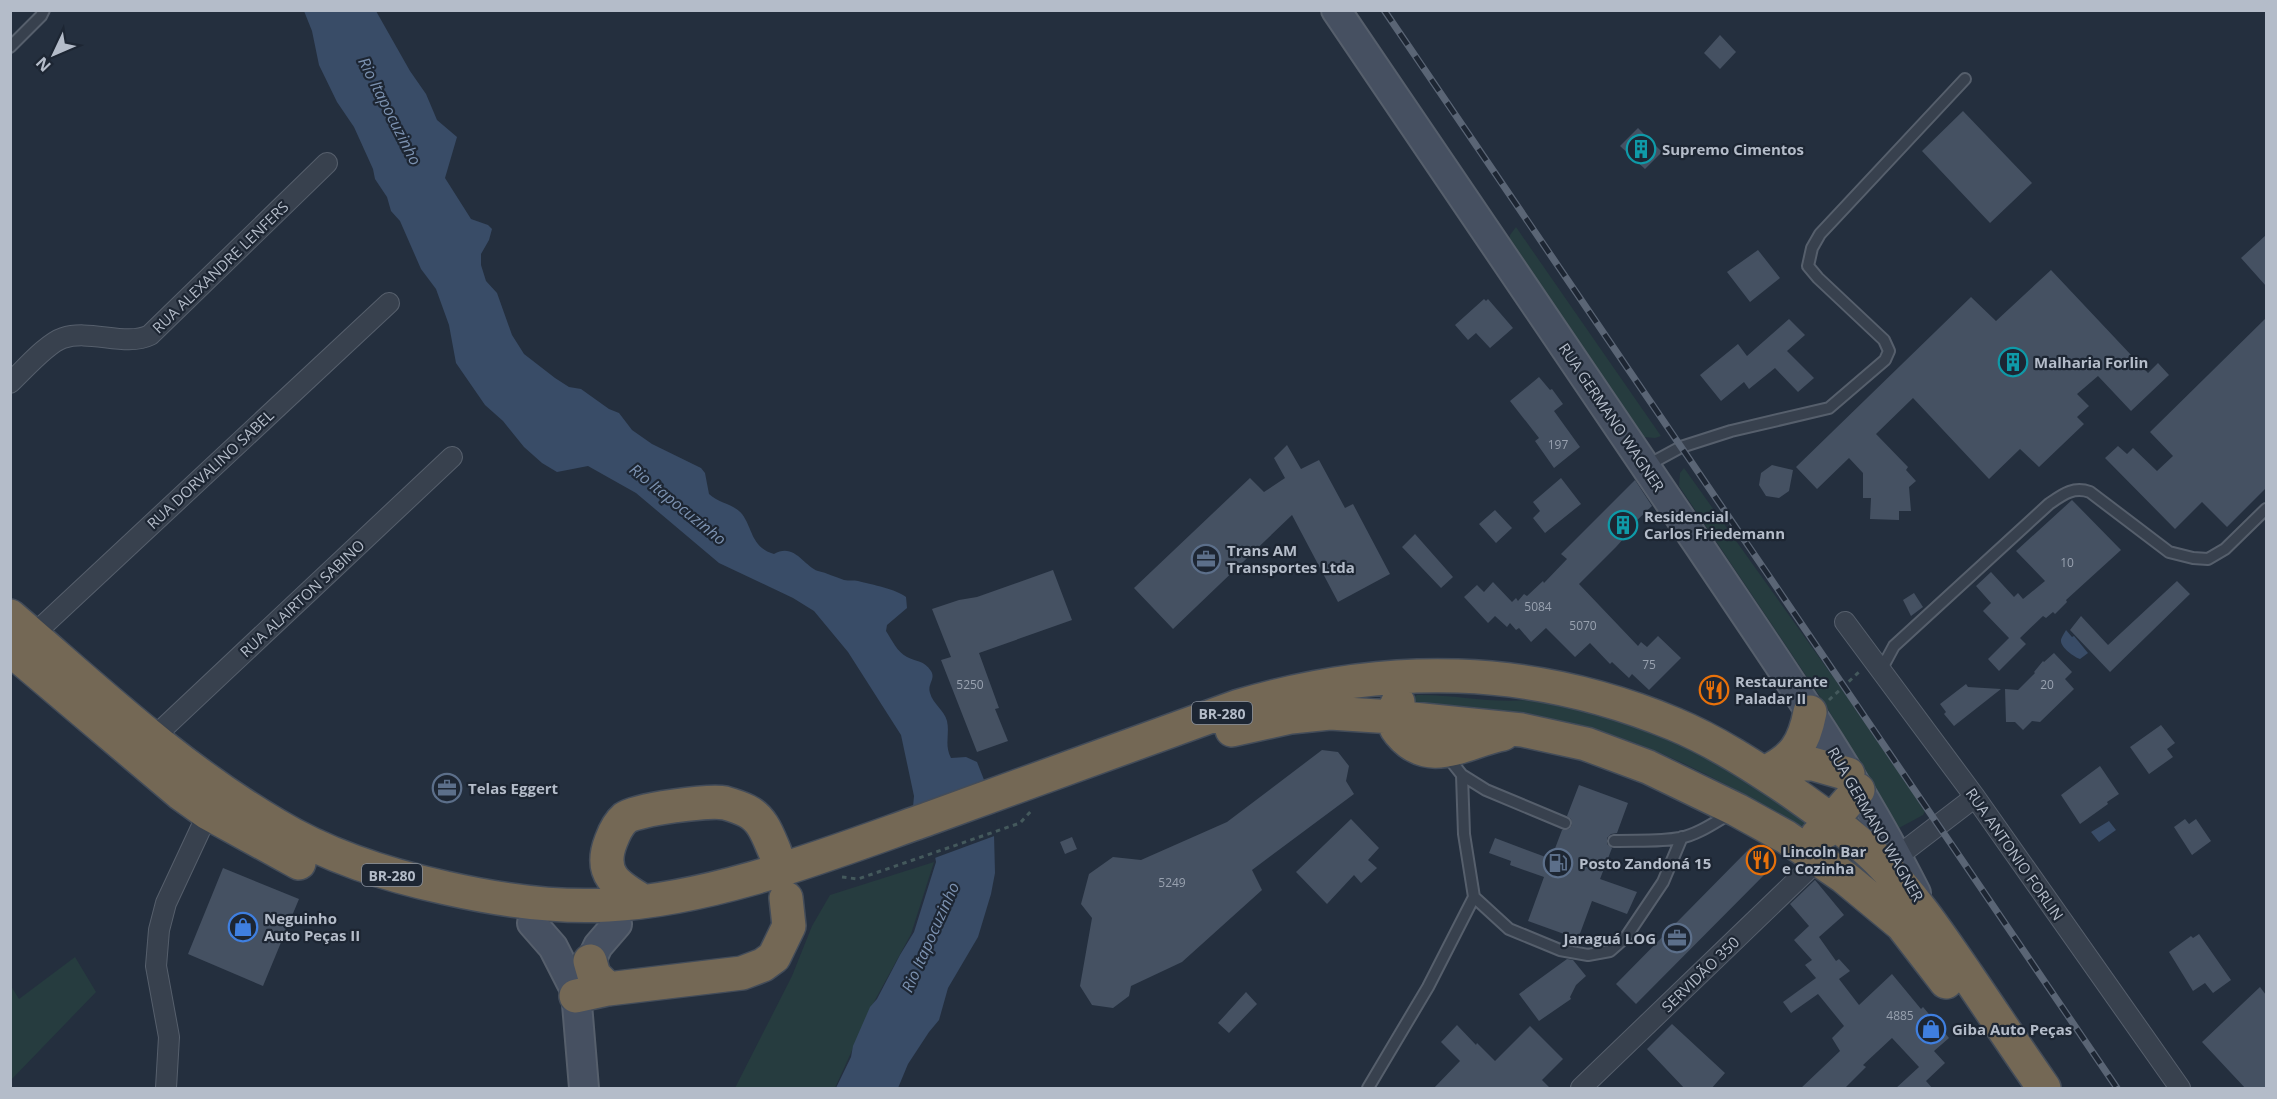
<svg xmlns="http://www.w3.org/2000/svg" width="2277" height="1099" font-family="'Open Sans',sans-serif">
<rect width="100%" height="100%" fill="#242f3e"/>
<path fill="#263c3f" d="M1516,227L1661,436L1655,438L1644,437L1509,241L1510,235Z
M1684,468L1841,688L1925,811L1923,815L1899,828L1895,826L1825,704L1679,486L1680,473Z
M1417,695C1459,694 1504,707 1545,697L1684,741L1813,823L1800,826C1721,781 1640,734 1549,720L1406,706L1412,698Z
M934,862L911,934L874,1002L835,1088H735L792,976L812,926L830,895Z
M75,957L96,992L11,1080V986L19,999Z"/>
<path fill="#394c67" d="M304,11H376L410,71L426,94L437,120L457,137L445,178L471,219L488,225L492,229L489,240L481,254V265L486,281L497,293L512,335L524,354L555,378L569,387L581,389L609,409L619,413L632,430L652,444L701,468L705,473L709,494C718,503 734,504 742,514C753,529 751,547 774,554C794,542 804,566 818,571C827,573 835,577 844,580C849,581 854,580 858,581C873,585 896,589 906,597L907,608L887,625L886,631C892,640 897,652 907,657C916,662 924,660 931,671C936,679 927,684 930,693C933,704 944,710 947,721C950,734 944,745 951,758L966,757L977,762L988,790L912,818L914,796L901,735L848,652L814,611L793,598L719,563L636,493L588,466L557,472L542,463L524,447L503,421L485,405L456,363L449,325L436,289L421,269L400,221L391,211L387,197L375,179L373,169L354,127L337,102L319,65L312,31Z
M2066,630L2072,637L2074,636L2088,653L2080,659C2074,657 2060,647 2061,640C2061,638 2065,632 2066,630Z
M2109,821L2116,830L2099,842L2091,832Z
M994,834L995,873L991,894L978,937L948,988L939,1020L929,1032L908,1064L898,1088H836L851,1057L853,1046L870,1007L877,999L900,955L914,932L936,862L934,851Z"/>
<path fill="#242f3e" d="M996,810L997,835L932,859L931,852L919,839Z"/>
<path fill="#455162" d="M1720,35L1736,52L1720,69L1704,53Z
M1963,111L2032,183L1990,223L1922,151Z
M1638,128L1662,152L1645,169L1620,146Z
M2266,235V286L2241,258Z
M1758,250L1780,278L1750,302L1727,272Z
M2051,270L2148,373L2158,363L2169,375L2131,411L2098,376L2077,394L2089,406L2077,417L2084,424L2039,467L2020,449L1989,479L1913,398L1876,434L1908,467L1906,470L1916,481L1909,487L1911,511H1899V520L1870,519L1871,498H1863V473L1849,458L1817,489L1796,467L1971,297L1996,321Z
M1484,299L1486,301L1488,299L1513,328L1490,348L1476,333L1468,340L1455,325Z
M2266,318V488L2227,527L2202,502L2175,529L2105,458L2118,446L2127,454L2133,448L2157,471L2173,456L2150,432Z
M1789,319L1805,335L1787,351L1814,378L1798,392L1775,368L1749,389L1744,382L1721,401L1700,375L1738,344L1747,356Z
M1539,377L1550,390L1552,389L1563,404L1554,411L1580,447L1554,468L1535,441L1539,438L1510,401Z
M1287,445L1301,469L1319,460L1345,508L1353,504L1390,574L1338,602L1292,515L1173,629L1134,588L1250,478L1264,492L1285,478L1274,458Z
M1772,465L1793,470L1789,491L1779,498L1766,496L1759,485L1761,473Z
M1561,478L1581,504L1545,533L1533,518L1540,511L1533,502Z
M1635,480L1652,506L1632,525L1634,527L1616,547L1579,584L1638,646L1641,642L1647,647L1658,636L1681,658L1649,690L1632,674L1629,678L1612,662L1610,664L1590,643L1575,657L1546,628L1531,642L1519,628L1516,630L1510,623L1507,627L1495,616L1488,623L1464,597L1477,585L1484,592L1493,582L1512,602L1516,598L1518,601L1524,594L1527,596L1543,581L1544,583L1567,559L1561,554Z
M2072,500L2121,550L2066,600L2067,602L2055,614L2053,612L2046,618L2043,616L2020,638L2026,644L1999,671L1988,659L2009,638L1983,611L1991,603L1976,586L1991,572L2014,597L2018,593L2023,599L2045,581L2016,551Z
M1495,510L1512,528L1496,543L1479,524Z
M1415,534L1453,577L1441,588L1402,547Z
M1053,570L1072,620L979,653L999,708L995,709L1008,741L977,752L941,660L951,657L932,609L959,600L977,597Z
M2177,581L2190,594L2110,672L2070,630L2081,616L2108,645Z
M1914,593L1923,607L1911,616L1903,600Z
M2054,653L2072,672L2065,679L2074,689L2040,722L2032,721L2023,730L2015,722H2006L2005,689L2018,690L2035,673L2034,672L2043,661L2044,662Z
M1966,684L1968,687L2001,689L1954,726L1944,714L1946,712L1940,704Z
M2161,725L2175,743L2167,749L2173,757L2149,774L2130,747Z
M1322,750L1338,752L1349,766L1346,781L1354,794L1252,870L1262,890L1182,962L1131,986L1129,996L1113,1008L1092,1005L1080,986L1092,918L1081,904L1089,874L1113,857L1141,860L1227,822Z
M2100,766L2119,794L2107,802L2108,804L2080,824L2061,795Z
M1579,785L1628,803L1617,833L1611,834L1607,838V844L1612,848L1600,879L1637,892L1627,914L1592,901L1578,939L1528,921L1544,877L1510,865L1511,861L1489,853L1495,838L1551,859L1562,830L1569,829L1572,825L1571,819L1567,816Z
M1351,819L1379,848L1368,860L1377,868L1361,883L1354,875L1327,904L1296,872Z
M2185,819L2189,824L2196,819L2211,841L2192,855L2174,827Z
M1072,837L1077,849L1065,854L1060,842Z
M1750,848L1775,864L1636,1004L1616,984Z
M223,868L299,899L263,986L188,954Z
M1815,880L1844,915L1819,937L1836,961L1839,959L1850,971L1839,979L1859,1005L1892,974L1921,1009L1923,1007L1949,1038L1934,1051L1945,1063L1926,1081L1933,1089H1895L1919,1067L1892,1038L1863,1065L1866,1067L1844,1089H1800L1840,1051L1832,1038L1844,1026L1818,994L1791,1013L1783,1002L1816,978L1805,965L1812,960L1794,940L1809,926L1790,904Z
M2199,934L2231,980L2213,993L2205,983L2193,991L2169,952L2191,936L2193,938Z
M1567,959L1573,960L1586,976L1576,985L1570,997L1571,999L1539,1021L1519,994Z
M2260,987L2266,995V1089H2246L2202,1042Z
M1246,992L1257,1004L1229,1033L1218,1023Z
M1672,1024L1725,1073L1711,1089H1685L1647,1049Z
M1457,1025L1476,1045L1477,1043L1495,1061L1530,1026L1563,1059L1542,1080L1551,1089H1433L1460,1061L1441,1042Z"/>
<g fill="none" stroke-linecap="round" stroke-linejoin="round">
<g stroke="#565f6c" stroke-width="14">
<path id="lane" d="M10,47L41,16L44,10
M1646,466L1681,447L1731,431L1829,408L1885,360L1889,351L1884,340L1818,278L1808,266L1812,248L1820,234L1965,79
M1881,670L1894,646L2049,504C2062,495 2073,486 2090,492L2169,552L2193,558L2208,559L2225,549L2266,509
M1447,756L1462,775L1486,790L1565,823
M1462,775L1464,834L1474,897L1509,929L1560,950L1588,955L1610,951L1626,937L1663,882L1682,837
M1614,841C1636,840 1659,842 1680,838C1699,834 1715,822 1731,813
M1368,1088L1428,987L1474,897"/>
</g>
<g stroke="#565f6c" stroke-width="22">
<path id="street" d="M10,383C23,371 47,343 63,338C90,329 126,347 150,335L327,163
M1845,622L1975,797L2180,1088
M33,635L389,303
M153,738L452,457
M1898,856L1975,797
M166,1088L169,1037L156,966L159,930L166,903L208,813
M1581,1088L1819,859"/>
</g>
<g stroke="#565f6c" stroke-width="32">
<path id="secondary" d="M1336,10C1457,189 1580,367 1700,547C1775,659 1855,772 1916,893
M532,923L553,947L576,992L584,1088
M581,982L598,946L617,924"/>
</g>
<g stroke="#434c59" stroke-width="36">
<path id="highway" d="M10,616C95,689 178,768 276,825C329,857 387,875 446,888C499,900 553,908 608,905C717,899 831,853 933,817C1035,780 1137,743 1239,706C1387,662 1530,664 1674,724C1715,741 1753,766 1789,790C1820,812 1850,833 1877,859C1912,894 1939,934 1967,975C1993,1013 2018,1051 2044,1088
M10,649L180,793L208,813L299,863
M1398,702C1393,712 1391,723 1399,732C1430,770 1465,741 1503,734
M1232,730L1291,717L1330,713L1393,717L1522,730L1586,744L1648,767L1737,810L1786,837L1844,877L1902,925L1946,982
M1784,764H1813L1848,774
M1764,773C1794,759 1804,744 1810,712
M1817,836L1826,831L1832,820L1858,790
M643,901C617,886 598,874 611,841C614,833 618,824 625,818C637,809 710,800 725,803C732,805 741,808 747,811C763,819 768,836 775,852
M590,961L594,975L608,989
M576,996L608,989L742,973L763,965L774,957L789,926L786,898"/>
</g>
<path stroke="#44595c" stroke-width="3" stroke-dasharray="4.5 4.5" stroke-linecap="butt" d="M1829,700L1859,672
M842,877L858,879L1020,823L1033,809"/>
<use href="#lane" stroke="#38414e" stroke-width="10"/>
<use href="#street" stroke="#38414e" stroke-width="20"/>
<use href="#secondary" stroke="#465061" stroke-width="28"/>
<use href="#highway" stroke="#746855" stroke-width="33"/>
<g stroke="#5a6575" stroke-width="7">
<path id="rail" d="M1384,10L2117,1088"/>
</g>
<use href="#rail" stroke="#1d2633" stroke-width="4.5" stroke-dasharray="14" stroke-linecap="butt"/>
</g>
<defs>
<g id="building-ring" transform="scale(1.5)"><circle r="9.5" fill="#1d2633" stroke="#0f9aa8" stroke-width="1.5"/><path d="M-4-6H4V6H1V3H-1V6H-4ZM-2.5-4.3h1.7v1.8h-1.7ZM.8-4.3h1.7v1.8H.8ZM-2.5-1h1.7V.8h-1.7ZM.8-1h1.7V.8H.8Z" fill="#0f9aa8"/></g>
<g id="office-ring" transform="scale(1.5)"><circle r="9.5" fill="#1d2633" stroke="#5c6f8a" stroke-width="1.5"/><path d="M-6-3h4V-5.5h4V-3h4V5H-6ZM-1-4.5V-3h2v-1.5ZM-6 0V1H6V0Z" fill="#5c6f8a"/></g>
<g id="restaurant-ring" transform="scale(1.5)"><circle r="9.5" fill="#1d2633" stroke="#e8710a" stroke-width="1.5"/><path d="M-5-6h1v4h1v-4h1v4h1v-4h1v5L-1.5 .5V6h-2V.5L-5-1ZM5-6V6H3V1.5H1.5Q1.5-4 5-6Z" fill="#e8710a"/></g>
<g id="fuel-ring" transform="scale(1.5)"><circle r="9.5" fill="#1d2633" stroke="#5c6f8a" stroke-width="1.5"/><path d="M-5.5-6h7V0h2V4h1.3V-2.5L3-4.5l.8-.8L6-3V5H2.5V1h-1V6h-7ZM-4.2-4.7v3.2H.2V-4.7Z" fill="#5c6f8a"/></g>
<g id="shop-ring" transform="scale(1.5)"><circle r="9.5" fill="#1d2633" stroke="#3f7fe0" stroke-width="1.5"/><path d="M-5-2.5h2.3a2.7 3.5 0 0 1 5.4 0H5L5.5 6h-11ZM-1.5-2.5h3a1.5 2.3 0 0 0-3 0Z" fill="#3f7fe0"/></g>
</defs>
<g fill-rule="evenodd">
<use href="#building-ring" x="1641" y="149"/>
<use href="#building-ring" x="2013" y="362"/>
<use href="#building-ring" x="1623" y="525"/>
<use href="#office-ring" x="1206" y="559"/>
<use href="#restaurant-ring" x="1714" y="690"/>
<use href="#office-ring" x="447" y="788"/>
<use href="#restaurant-ring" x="1761" y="860"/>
<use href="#fuel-ring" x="1558" y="863"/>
<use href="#shop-ring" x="243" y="927"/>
<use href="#office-ring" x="1677" y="938"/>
<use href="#shop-ring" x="1931" y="1029"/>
</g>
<g text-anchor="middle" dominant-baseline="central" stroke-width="4.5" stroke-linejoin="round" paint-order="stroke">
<g font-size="12" fill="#98a1af">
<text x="1558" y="444">197</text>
<text x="2067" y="562">10</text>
<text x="1538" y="606">5084</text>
<text x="1583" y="625">5070</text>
<text x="1649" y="664">75</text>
<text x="970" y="684">5250</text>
<text x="2047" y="684">20</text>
<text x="1172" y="882">5249</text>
<text x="1900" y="1015">4885</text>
</g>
<g fill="#1d2633" stroke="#878f9c" stroke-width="1.5">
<rect x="1192" y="702" width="60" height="22" rx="4.5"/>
<rect x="362" y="864" width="60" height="22" rx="4.5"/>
</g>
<g font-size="14" font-weight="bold" fill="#b4bcc9">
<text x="1222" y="713">BR-280</text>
<text x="392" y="875">BR-280</text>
</g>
<g font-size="15" font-weight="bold" fill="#b4bcc9" stroke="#1d2633" text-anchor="start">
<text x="1662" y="149">Supremo Cimentos</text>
<text x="2034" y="362">Malharia Forlin</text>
<text x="1644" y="516">Residencial<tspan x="1644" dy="17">Carlos Friedemann</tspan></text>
<text x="1227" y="550">Trans AM<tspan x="1227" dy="17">Transportes Ltda</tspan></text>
<text x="1735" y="681">Restaurante<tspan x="1735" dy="17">Paladar II</tspan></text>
<text x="468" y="788">Telas Eggert</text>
<text x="1782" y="851">Lincoln Bar<tspan x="1782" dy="17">e Cozinha</tspan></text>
<text x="1579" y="863">Posto Zandoná 15</text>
<text x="264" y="918">Neguinho<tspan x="264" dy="17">Auto Peças II</tspan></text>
<text x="1656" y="938" text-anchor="end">Jaraguá LOG</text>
<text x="1952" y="1029">Giba Auto Peças</text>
</g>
<g font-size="15" fill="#b4bcc9" stroke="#1d2633">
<text transform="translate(220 267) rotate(-44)">RUA ALEXANDRE LENFERS</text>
<text transform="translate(1612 417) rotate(56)">RUA GERMANO WAGNER</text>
<text transform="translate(210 469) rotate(-43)">RUA DORVALINO SABEL</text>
<text transform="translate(302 598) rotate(-43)">RUA ALAIRTON SABINO</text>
<text transform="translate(1876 824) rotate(60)">RUA GERMANO WAGNER</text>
<text transform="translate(2015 854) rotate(55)">RUA ANTONIO FORLIN</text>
<text transform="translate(1700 974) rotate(-44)">SERVIDÃO 350</text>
</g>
<g font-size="16" font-style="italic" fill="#7c92b1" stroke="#1d2633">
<text transform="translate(390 111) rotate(63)">Rio Itapocuzinho</text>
<text transform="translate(678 504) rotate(39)">Rio Itapocuzinho</text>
<text transform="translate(930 937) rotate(-66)">Rio Itapocuzinho</text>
</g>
</g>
<rect width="2277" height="1099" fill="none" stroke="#b4bcc9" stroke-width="24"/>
<g transform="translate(54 54) rotate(226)" stroke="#1d2633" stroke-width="4.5" paint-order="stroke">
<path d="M0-4.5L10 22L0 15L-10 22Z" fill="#b4bcc9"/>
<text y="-9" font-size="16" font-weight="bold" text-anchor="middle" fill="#b4bcc9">N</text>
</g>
</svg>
